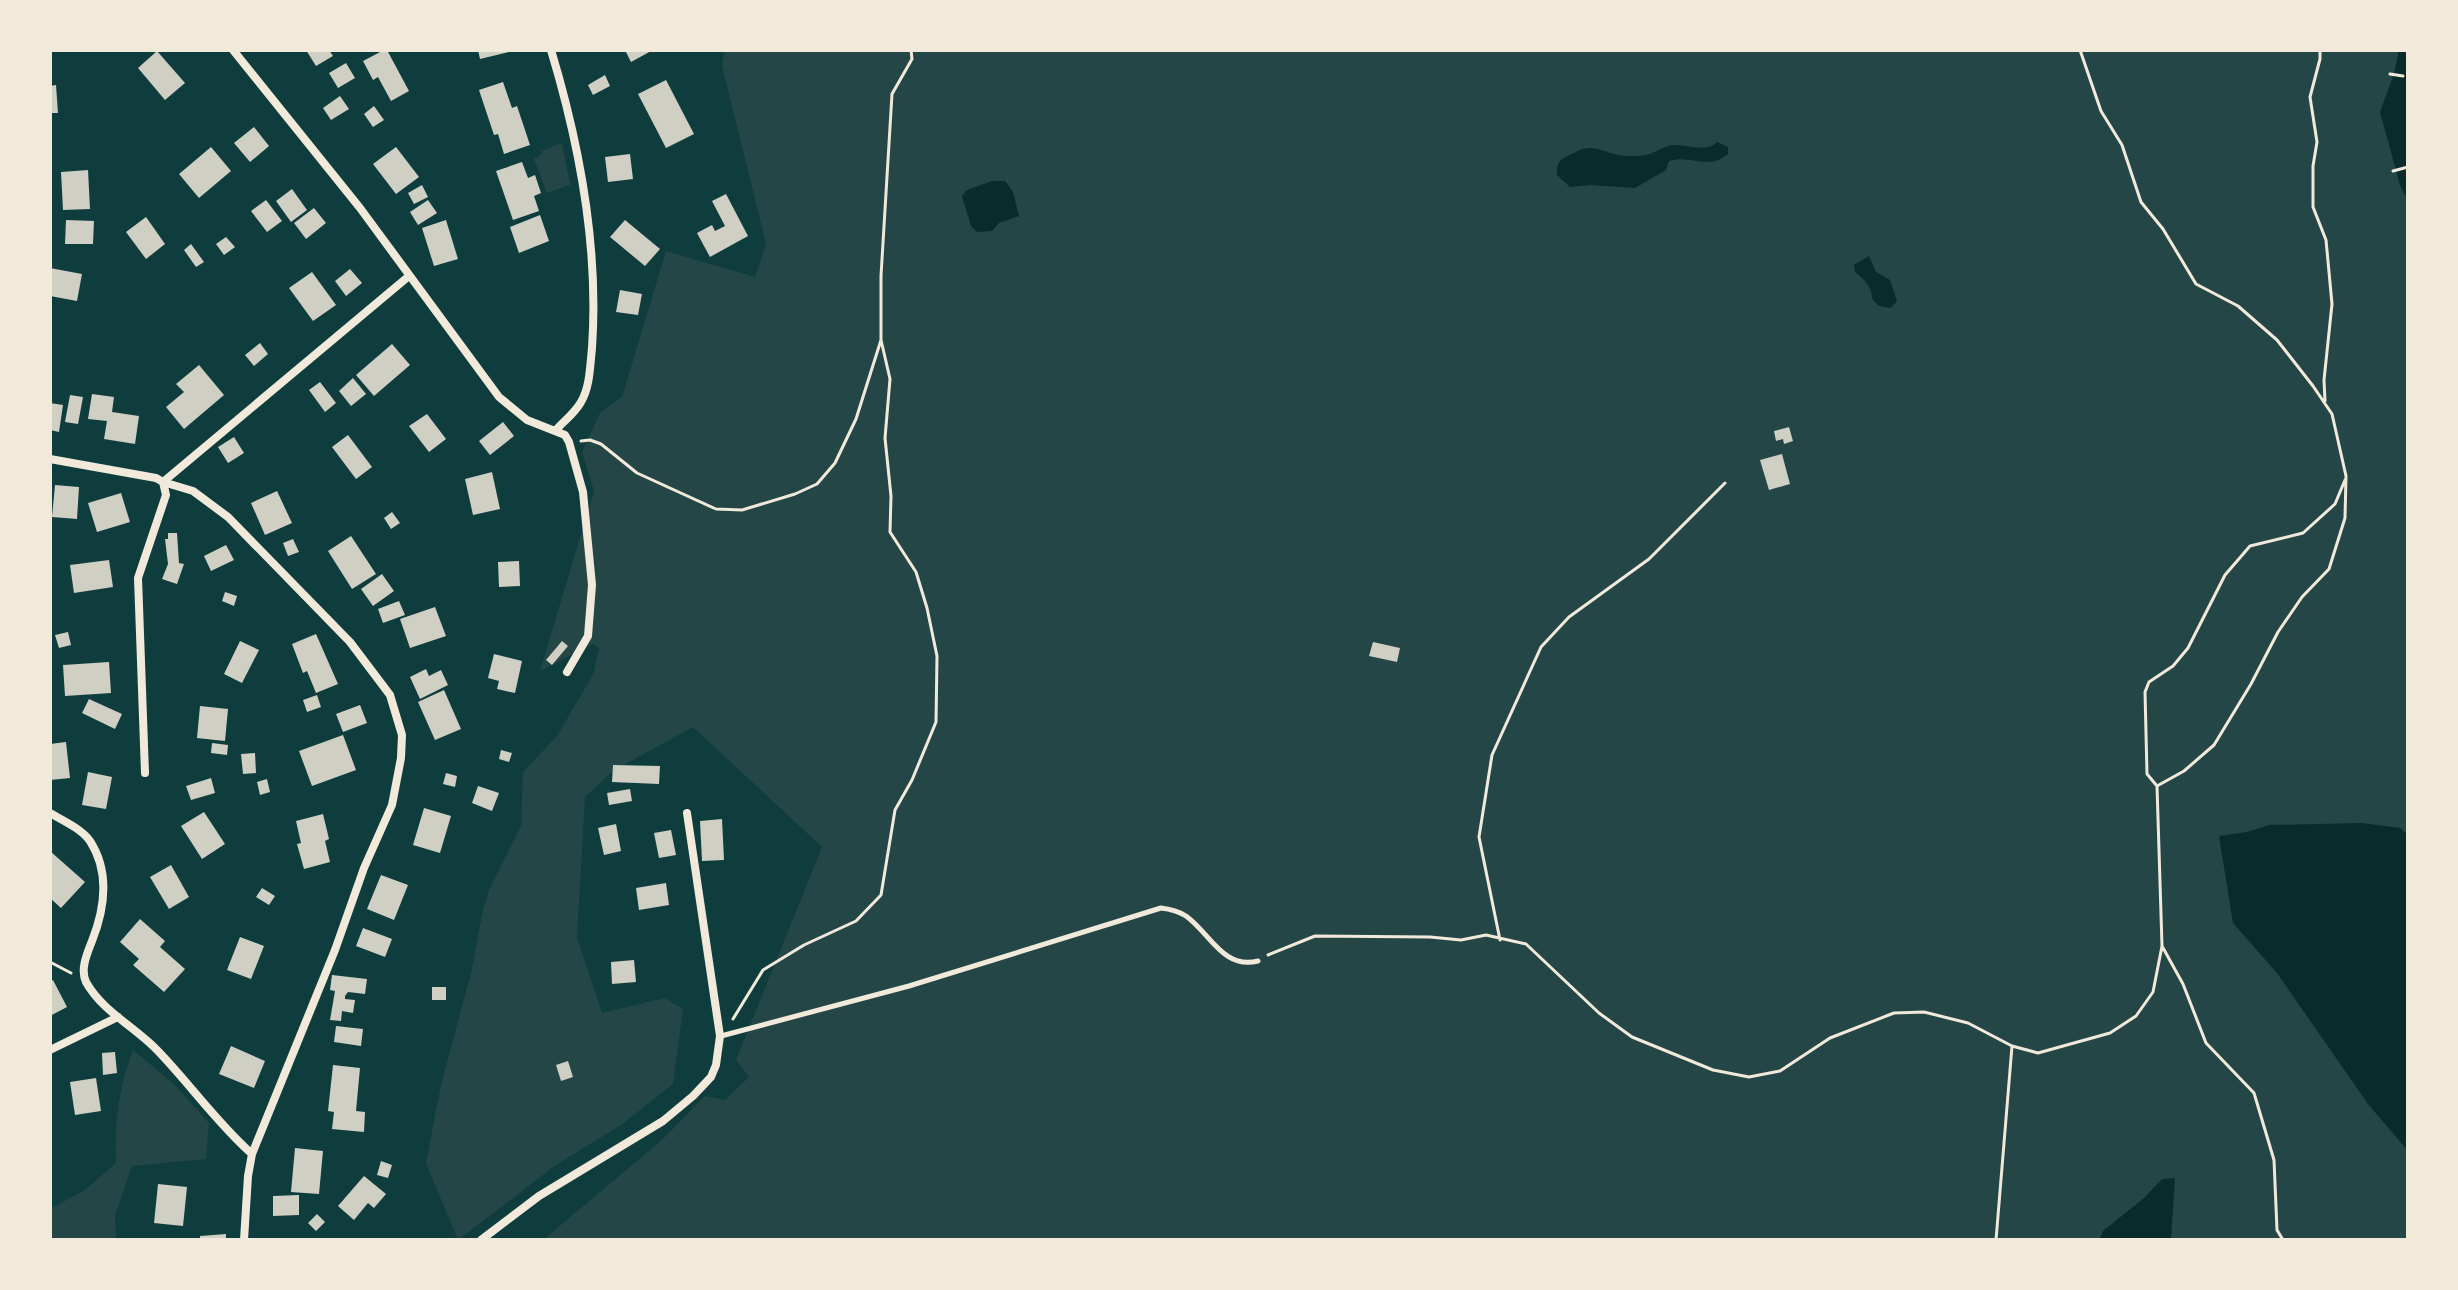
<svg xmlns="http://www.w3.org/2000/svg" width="2458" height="1290" font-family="Karla,sans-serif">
<rect width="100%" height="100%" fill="#0f3d3e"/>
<path fill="#244646" d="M725,50H2408V1240H543L662,1140L705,1096L725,1100L749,1077L736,1060L822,847L693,727L613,771L585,797L577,937L602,1013L665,998L683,1009L673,1084L621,1125L556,1165L458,1240L426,1163L441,1085L471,973L483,910L489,890L521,826L523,772L557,736L594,673L599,648L593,644L540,671L594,491L582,452L600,413L622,397L666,251L755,277L766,244L722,65Z
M562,143L570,185L547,193L534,159L542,154V151Z
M133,1050L175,1085L209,1123L206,1159L132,1166L115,1215L116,1240H50V1209L85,1190L116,1163C115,1119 118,1092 133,1050Z"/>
<path fill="#0a2a2b" d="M2399,50H2408V201L2400,185L2380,112L2394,74Z
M1717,142L1728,147V154C1708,171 1691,154 1669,161L1666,170L1635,188L1591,185L1570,187L1557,175C1556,160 1563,158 1574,153C1596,140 1607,157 1628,156C1633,156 1641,156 1646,155C1656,153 1664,145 1676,145C1690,145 1706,153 1717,142Z
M992,181H1005L1013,192L1019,216L999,223L992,231L977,232L971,226L962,196L967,190Z
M1869,256L1876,272L1890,280L1897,301L1891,308L1879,306L1872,299C1873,288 1864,279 1855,272L1854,265Z
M2362,823L2400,828L2408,835V1151L2368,1104L2277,973L2233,923L2219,836L2247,832L2269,825Z
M2175,1178L2171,1240H2099L2103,1231L2144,1198L2162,1179Z"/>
<path fill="#cfcfc3" d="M306,50H329L333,56L316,66Z
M384,50H387L409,91L391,101L378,77L373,80L363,61Z
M478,50H513V51L480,59Z
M625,50H653L631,62Z
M157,51L185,83L165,100L138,68Z
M346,63L355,78L338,88L329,73Z
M605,75L610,86L593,95L588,85Z
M666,80L694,134L666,148L638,94Z
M503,82L512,108L517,106L530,145L504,154L498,134L494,135L479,90Z
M56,85L58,113H50V86Z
M340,96L349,109L331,120L323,108Z
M374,106L384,120L373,127L364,114Z
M254,127L269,146L250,162L234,143Z
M211,147L231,171L199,198L179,174Z
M396,147L419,177L396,194L373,164Z
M630,154L633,179L608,182L605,157Z
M522,162L528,178L535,175L541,193L534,196L539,211L513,220L496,171Z
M88,170L90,209L63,210L61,172Z
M422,185L428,197L414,204L408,193Z
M292,189L307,210L291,222L276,201Z
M726,194L748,236L710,257L697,233L712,225L715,231L725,226L712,201Z
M266,200L282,221L267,232L251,211Z
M428,200L437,213L418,225L410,212Z
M314,208L326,223L306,239L294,223Z
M540,215L549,241L519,253L510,227Z
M146,217L165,244L146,259L126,232Z
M66,220L94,221L93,244H65Z
M446,220L458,259L434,266L422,228Z
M625,220L660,249L645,266L610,237Z
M226,237L235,247L224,255L216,244Z
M191,244L204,262L196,267L184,250Z
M50,268L82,274L77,301L50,296Z
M350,269L362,283L346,296L335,281Z
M312,272L336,305L313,321L289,288Z
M620,290L642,294L638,315L616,312Z
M260,343L268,354L254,366L245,355Z
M392,344L410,365L374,396L356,375Z
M199,365L224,395L184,429L166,407L184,392L176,384Z
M353,378L366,394L351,406L339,391Z
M320,382L336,403L325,412L309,390Z
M92,394L114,397L112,412L139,416L135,444L104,439L107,421L88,419Z
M70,395L83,397L78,424L65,422Z
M50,403L63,405L59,432L50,430Z
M427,414L446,439L429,452L409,426Z
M503,422L514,436L490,455L479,441Z
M1789,427L1793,441L1784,444L1783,439L1776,441L1774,431Z
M348,435L372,467L356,479L332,447Z
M234,437L244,453L228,463L218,447Z
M1782,454L1790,484L1769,490L1760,460Z
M492,472L500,509L473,515L465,479Z
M55,485L79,487L77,519L52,517Z
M277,491L292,523L265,535L251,503Z
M121,493L130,522L97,532L88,503Z
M392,512L400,523L391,529L384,518Z
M168,533H177L179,563L184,564L177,584L162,579L168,564L165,539H168Z
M351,536L376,574L352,589L328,551Z
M293,539L299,552L288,556L283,543Z
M226,545L234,560L211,571L204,556Z
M109,560L113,587L74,593L70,565Z
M519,561L520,586L499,587L498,562Z
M382,574L394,591L373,606L361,589Z
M225,592L237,596L234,606L222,601Z
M399,601L405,615L383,623L378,609Z
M435,607L446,636L410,648L400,619Z
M68,632L71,645L59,648L55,635Z
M316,634L338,684L316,693L307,671L303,673L292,644Z
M240,641L259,650L242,683L224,674Z
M562,641L568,646L552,665L546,660Z
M1373,642L1400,648L1397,662L1369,656Z
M494,654L522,661L515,693L497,689L499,681L488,678Z
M109,662L111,693L65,696L63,665Z
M426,669L429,676L441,670L448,685L420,699L410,677Z
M444,690L461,729L435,740L418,702Z
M317,695L321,707L307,712L303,700Z
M89,699L122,714L115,729L82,713Z
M360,705L367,723L343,732L336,714Z
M200,706L228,709L225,741L197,738Z
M343,735L356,770L312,786L299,751Z
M66,742L70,778L50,780V744Z
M212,743L228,745L227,755L211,753Z
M501,750L512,753L509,762L499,759Z
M255,753L256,773L243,774L241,754Z
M613,765L660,766L659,784L612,782Z
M88,772L112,777L106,809L82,805Z
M446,773L457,776L455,787L443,784Z
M211,778L215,793L191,800L186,786Z
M267,779L270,792L260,795L257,782Z
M478,786L499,793L492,811L472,803Z
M630,789L632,801L609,805L607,793Z
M424,808L451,816L440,853L413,845Z
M204,812L225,844L202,859L181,826Z
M323,814L329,839L325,841L330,862L304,869L297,844L301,843L296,821Z
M722,819L724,860L702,861L700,821Z
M616,824L621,851L604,855L598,828Z
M671,830L676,855L659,858L654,833Z
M50,851L85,882L61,908L50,898Z
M171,865L189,897L169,909L150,877Z
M381,875L408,885L394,920L367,909Z
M666,883L669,905L639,910L636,888Z
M262,888L275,896L269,905L256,897Z
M140,919L165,941L160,947L185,969L164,992L133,965L139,959L120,942Z
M363,928L392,939L385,957L356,946Z
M240,937L264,946L251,979L227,970Z
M634,960L636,982L612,984L611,962Z
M332,975L367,979L365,994L348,992L345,996V999L355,1000L353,1013L342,1011L341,1021L330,1020L335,991L330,990Z
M53,980L67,1007L50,1016V982Z
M432,987H446V1000H432Z
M336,1026L363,1029L361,1046L334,1042Z
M231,1046L265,1061L254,1088L219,1074Z
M115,1052L117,1073L103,1075L102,1053Z
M568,1061L573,1077L561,1081L556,1065Z
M333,1065L360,1068L356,1111L365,1112L364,1132L332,1129L334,1112L328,1111Z
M96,1078L101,1111L75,1115L70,1082Z
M295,1148L323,1151L319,1194L291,1192Z
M381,1161L392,1165L388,1178L377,1175Z
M364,1176L386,1194L374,1208L368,1203L354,1220L338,1206Z
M158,1184L187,1187L183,1226L154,1223Z
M299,1195V1215L273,1216V1196Z
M317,1214L325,1222L316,1231L308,1223Z
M226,1234V1240H200V1236Z"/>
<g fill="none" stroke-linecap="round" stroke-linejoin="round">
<path stroke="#f1e9da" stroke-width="3" d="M2320,50V59L2310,97L2317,142L2313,166V207L2326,240L2332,304L2324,380L2325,401
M2390,74L2403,76
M2393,171L2408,167
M581,441L590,440L601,444L637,473L716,509L742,510L795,494L817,484L835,463L856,419L881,340V276L892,94L912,59L911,50
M2157,786L2147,774L2145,692L2149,682L2173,666L2188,648L2225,575L2250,546L2303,533L2335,504L2345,480
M1500,940L1479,837L1492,755L1541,647L1569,617L1649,559L1725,483
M2162,946L2183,984L2206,1043L2254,1093L2274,1160L2277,1230L2283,1240
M1268,955L1315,936L1430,937L1461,940L1486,935L1526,944L1599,1013L1632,1037L1713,1070L1749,1077L1780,1071L1830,1038L1894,1013L1924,1012L1968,1023L2012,1046L2038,1053L2110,1033L2136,1016L2153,992L2162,946L2157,786L2184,771L2214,745L2251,684L2278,632L2302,597L2329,569L2345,518L2346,476L2332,414L2313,386L2277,340L2238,306L2196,284L2163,229L2141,202L2122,145L2101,111L2080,50
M50,962L71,973
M733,1019L763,970L804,945L856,921L881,895L895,810L912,780L936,722L937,656L927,608L916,572L890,532L891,496L885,438L890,379L881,340
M1996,1240L2012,1046"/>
<path stroke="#f1e9da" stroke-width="5" d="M721,1036L909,986L1161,908C1170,909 1178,911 1186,916C1210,933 1223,970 1258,961"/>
<path stroke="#f1e9da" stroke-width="8" d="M233,50L360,208L499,397L527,420L565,435L569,442L583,492L592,585L588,636L567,672
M551,50C580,146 599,248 592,348C590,366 590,387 581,402C575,413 564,421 556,430
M50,459L156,478L163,482L409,276
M145,773L138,578L166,495L163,482L193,491L228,517L350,642L390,695L402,735L401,758L392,805L364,868L335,950L252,1154L248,1176L244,1240
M50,813C62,820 82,829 90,841C110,872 105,908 92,941C87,954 80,969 86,982C102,1011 135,1027 157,1050C190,1084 217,1123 252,1154
M50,1050L118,1017
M481,1240L539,1196L663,1121L693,1096L711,1077L716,1065L720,1036L687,813"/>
</g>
<rect width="2458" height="1290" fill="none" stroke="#f1e9da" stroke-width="104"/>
</svg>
